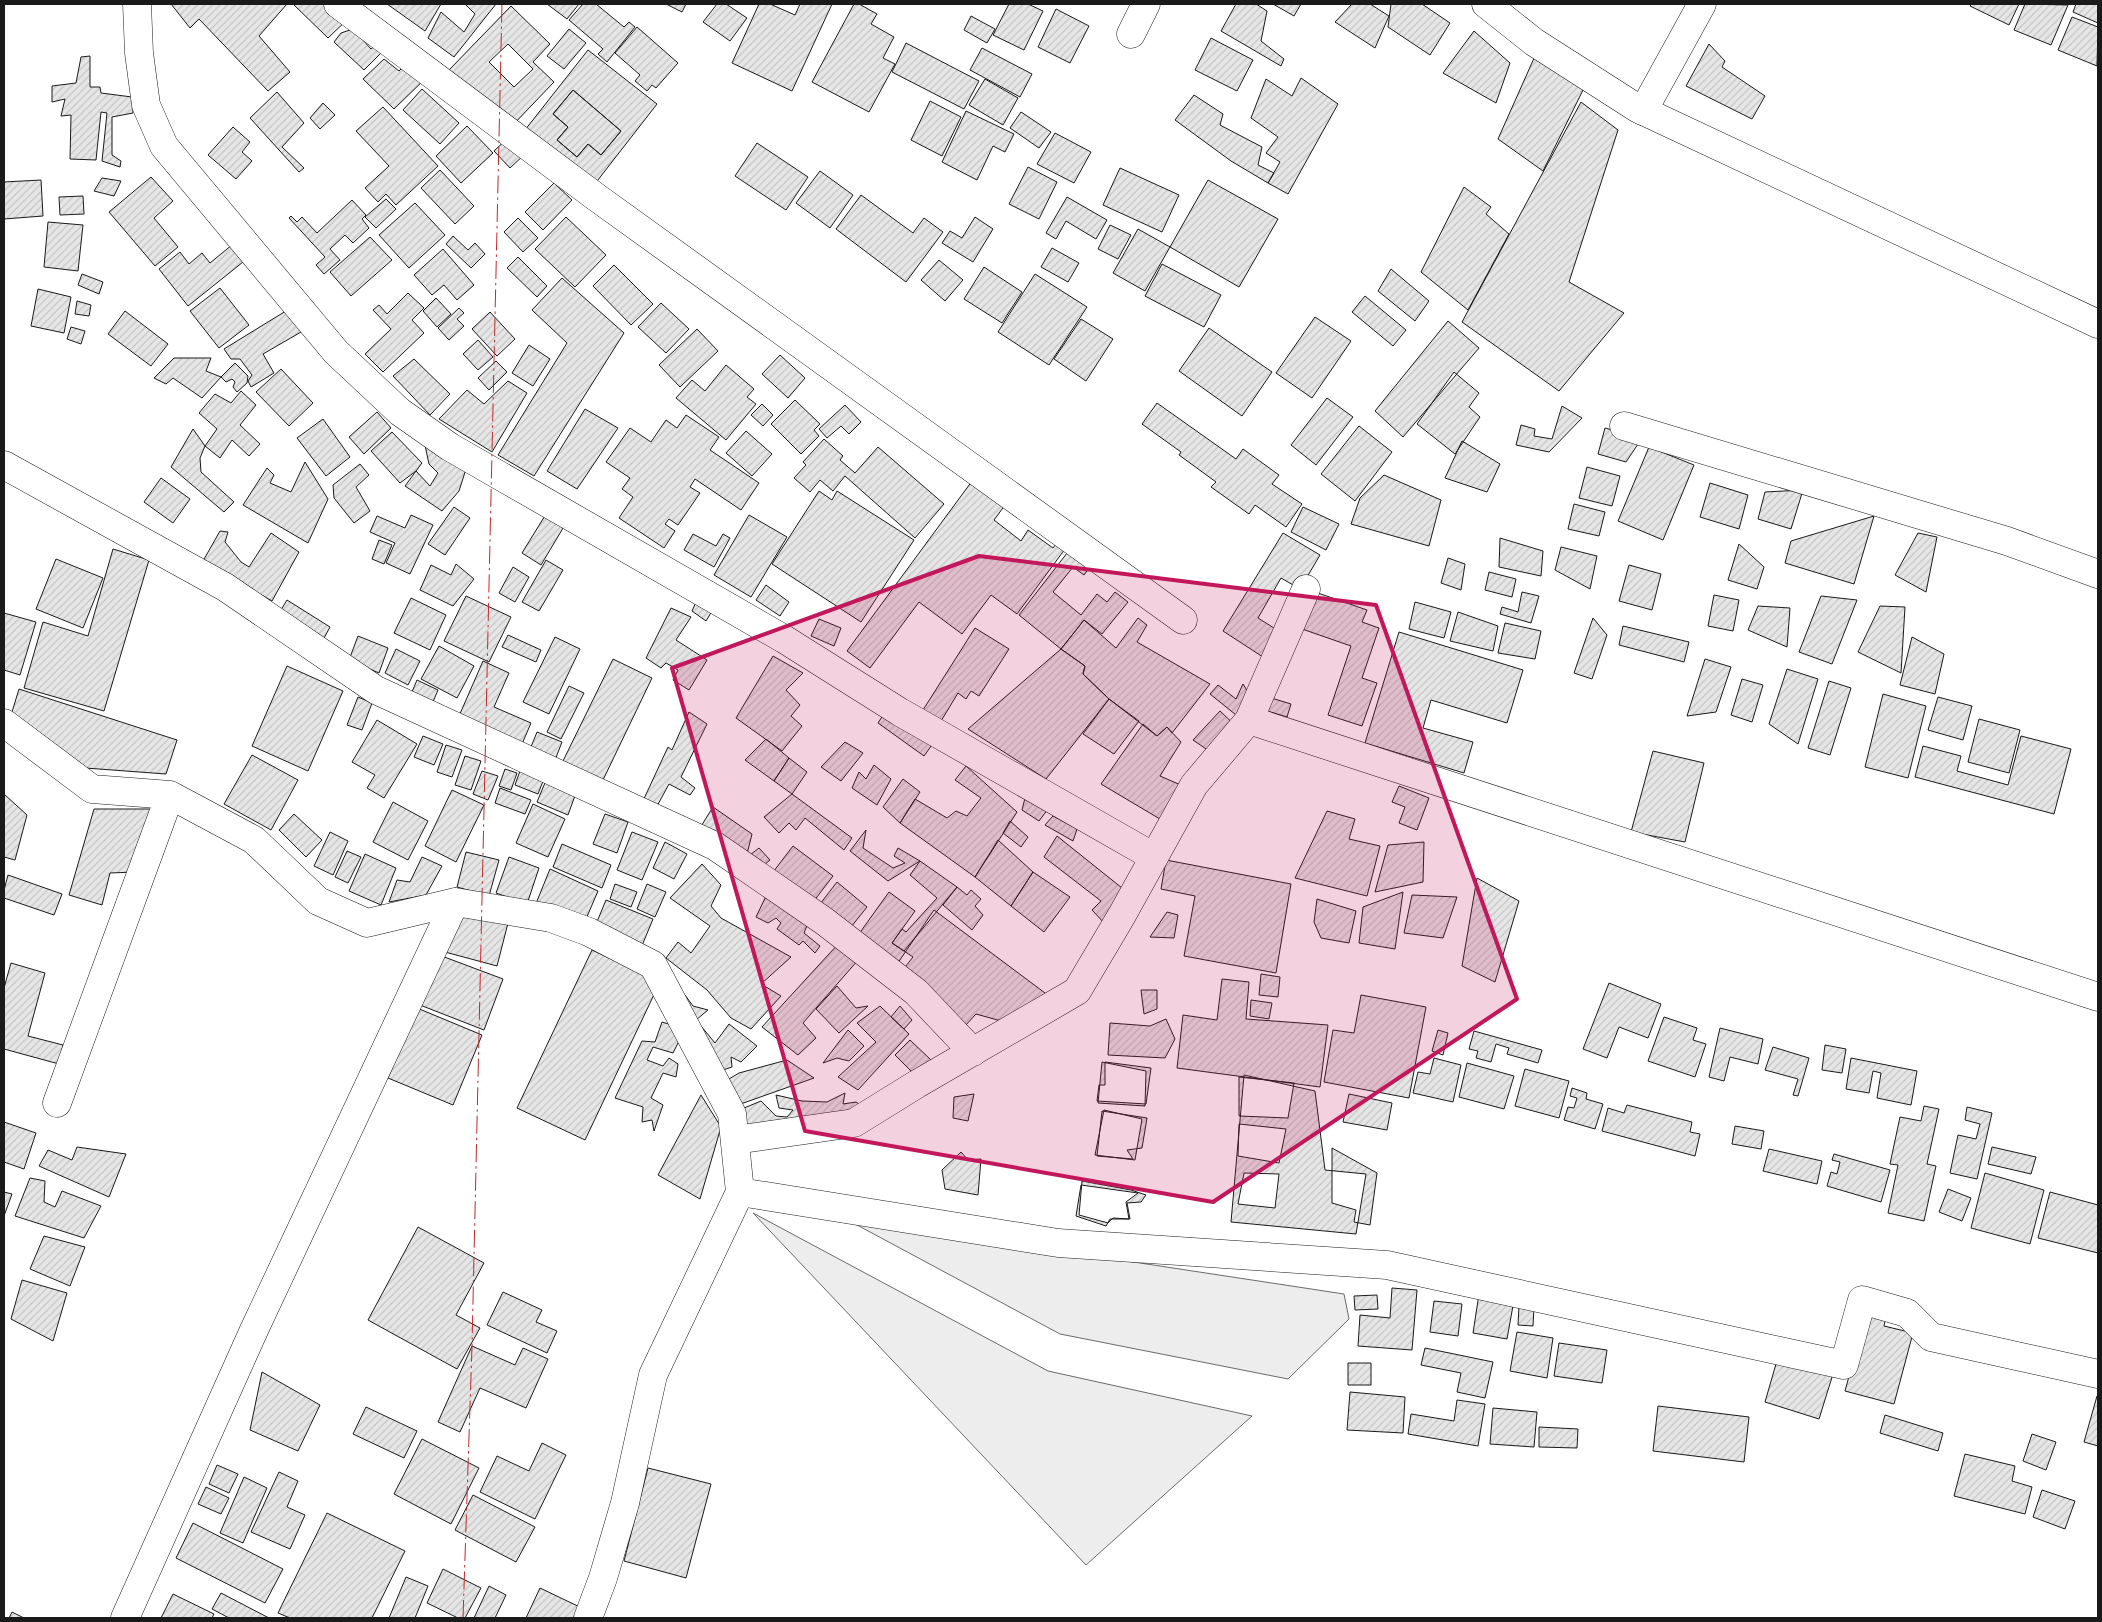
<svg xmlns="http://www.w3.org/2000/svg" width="2102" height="1622" font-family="'Asap Condensed',sans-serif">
<defs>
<pattern id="building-hatch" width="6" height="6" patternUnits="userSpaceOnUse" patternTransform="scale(1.25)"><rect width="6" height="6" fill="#e6e6e6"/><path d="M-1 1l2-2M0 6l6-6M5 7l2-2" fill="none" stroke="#c5c5c5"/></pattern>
</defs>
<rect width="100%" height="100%" fill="#fff"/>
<path fill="#ededed" stroke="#6a6a6a" d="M753,1213L1048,1371L1252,1416L1086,1565Z
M844,1218L1344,1294L1349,1319L1288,1379L1060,1334Z"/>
<path fill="url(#building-hatch)" stroke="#1a1a1a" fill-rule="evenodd" d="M171,4H287L259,36L290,72L268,91L199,19L190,28Z
M293,4H333L350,17L328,38Z
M387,4H441L425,31Z
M465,4H496L454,57L428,38L441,12L464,32L475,14Z
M547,4H579L567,19Z
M583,4H596L624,27L629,22L635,27L607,62L598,54L603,49L569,20Z
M666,4H686L682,12Z
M717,4H726L747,18L730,41L703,22Z
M759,4H770L795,15L800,4H832L792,91L732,63Z
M854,4H859L877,14L871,24L894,37L883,58L895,64L869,112L812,82Z
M1009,4H1028L1043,11L1024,50L993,35Z
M1236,4H1256L1267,11L1261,41L1284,59L1281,66L1221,31Z
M1273,4H1301L1294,16Z
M1352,4H1370L1389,16L1375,48L1335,22Z
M1391,4H1422L1450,23L1430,55L1388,27Z
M1972,4H2019L2009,25L1970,6Z
M2025,4L2068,5L2051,45L2014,30Z
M2076,4H2098V23L2073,12Z
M511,6L550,44L533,62L554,82L510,128L449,70ZM508,44L533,69L514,87L489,62Z
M1056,9L1089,26L1070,63L1038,47Z
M971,16L995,29L987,43L964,30Z
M2072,17L2098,27L2097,66L2058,50Z
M362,26L367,31L362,39L371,49L379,42L387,47L364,70L334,42L341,33Z
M637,27L678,63L656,88L652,85L647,91L635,81L640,75L615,53Z
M569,29L586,43L564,69L547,56Z
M1474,31L1510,63L1496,103L1443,73Z
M1211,38L1253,60L1237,91L1195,70Z
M906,43L979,81L964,109L892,72Z
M1709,44L1725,61L1722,67L1765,96L1752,119L1686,86Z
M982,48L1032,74L1020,97L970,70Z
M588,50L657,104L594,185L525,130ZM573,90L621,131L601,155L588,144L577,157L557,140L568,127L553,114Z
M90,56V87H100L101,93L132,97L133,113L112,117V155L121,161L120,167L102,161L107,113L101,112L96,160L70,159L71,115L61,116L65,99L52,102V86L76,83L81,57Z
M1535,56L1584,88L1543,171L1498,139Z
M384,59L399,71L408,62L427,77L394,109L363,79Z
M1301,78L1338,104L1288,194L1268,183L1280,162L1266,153L1278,137L1251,118L1266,79L1292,96Z
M985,79L1018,98L1003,125L969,105Z
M422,89L459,123L440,144L403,110Z
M573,90L621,131L601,155L588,144L577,157L557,140L568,127L553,114Z
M277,92L304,123L282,147L304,168L299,172L250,118Z
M1194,95L1223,114L1220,125L1262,147L1258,165L1274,173L1268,183L1231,161L1175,120Z
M930,101L961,117L942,156L911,140Z
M1581,102L1618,130L1569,282L1624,313L1559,391L1462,322Z
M323,103L335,115L320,129L310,118Z
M383,107L438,166L396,205L386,194L378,202L365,188L389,166L356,131Z
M966,111L1014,134L1005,152L993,146L977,180L942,162Z
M1021,112L1051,132L1039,148L1010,128Z
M467,126L493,153L461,183L436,156Z
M233,127L250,142L242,152L252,161L236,179L208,155Z
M1055,133L1091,152L1074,183L1037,164Z
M510,136L525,154L510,168L494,151Z
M757,143L808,177L786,210L735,176Z
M1028,167L1057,182L1039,219L1009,204Z
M1120,168L1179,195L1162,232L1103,205Z
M440,170L474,206L455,224L421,188Z
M820,171L853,195L830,228L796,203Z
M151,177L173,201L154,218L178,247L155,266L109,212Z
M102,178L121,181L114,196L94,191Z
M41,180L43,216L4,219V182Z
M1208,180L1278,219L1239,287L1170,247Z
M554,183L572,200L543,230L525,212Z
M1464,187L1491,207L1486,214L1509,234L1468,310L1421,272Z
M861,195L913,233L924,218L943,232L906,282L836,229Z
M83,196L84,214L60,215L59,197Z
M1067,197L1107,220L1096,239L1066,221L1056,239L1046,233Z
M386,199L396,209L376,228L365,217Z
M352,200L366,215L362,219L369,228L353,243L345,235L330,249L340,260L324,274L316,265L325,257L289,218L291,216L297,222L302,217L317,233Z
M415,203L445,235L409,268L379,235Z
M566,217L606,255L575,287L535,249Z
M975,217L993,229L973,262L942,243L950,231L962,238Z
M518,218L538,238L523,252L504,232Z
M48,222L83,225L78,271L44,267Z
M1110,225L1131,235L1118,259L1098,249Z
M1138,229L1170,247L1145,291L1113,273Z
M453,236L468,250L475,243L485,254L471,268L446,244Z
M370,237L392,260L351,296L330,272Z
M238,240L239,257L243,262L188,306L159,269L180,252L189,264L202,253L210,263Z
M1052,248L1079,263L1068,282L1041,267Z
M443,249L474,285L457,300L444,285L432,295L414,275Z
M518,257L547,286L537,297L507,268Z
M939,260L963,280L945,301L921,280Z
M1162,264L1221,295L1204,327L1145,296Z
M614,265L653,304L631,325L593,286Z
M984,267L1022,292L1002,323L964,299Z
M1391,269L1429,301L1415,321L1378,291Z
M82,274L103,282L99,294L78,285Z
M1035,274L1087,307L1049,365L998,332Z
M562,278L624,333L534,476L498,455L567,343L532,310Z
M220,288L249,325L219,348L190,311Z
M38,289L71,297L64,333L31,326Z
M408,293L424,308L412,320L424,333L383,372L365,354L391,329L373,310L379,305L387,314Z
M1365,296L1406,330L1393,346L1352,312Z
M436,298L451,314L437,327L423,311Z
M77,301L91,305L89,316L75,314Z
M661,303L689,329L666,353L638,327Z
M294,306L308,328L263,354L274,373L251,387L248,381L252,375L240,359H231L224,349Z
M459,308L464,313L457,319L464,326L449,340L438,328Z
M125,311L168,344L151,366L108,334Z
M490,312L515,339L497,356L472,329Z
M1315,317L1351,341L1312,398L1276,373Z
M1081,319L1113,339L1086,381L1054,359Z
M1448,321L1479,348L1403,437L1375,411Z
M71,327L85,331L81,344L67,339Z
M1209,328L1272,372L1242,416L1179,371Z
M697,329L718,351L680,387L659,365Z
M478,340L493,357L478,370L463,354Z
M529,345L550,359L533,386L512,373Z
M780,355L805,378L788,398L762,374Z
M174,358H211L206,371L221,377L202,398L173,378L166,384L154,378Z
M414,359L450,394L430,415L393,376Z
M496,361L507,372L489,390L478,378Z
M235,363L248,376L247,383L237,392L233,387L235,382L232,379L226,382L221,377Z
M726,365L754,389L747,397L756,404L726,440L676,398L692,380L705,391Z
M281,369L313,403L289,426L256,392Z
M1454,372L1479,393L1469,407L1480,417L1455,454L1417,424Z
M508,381L527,393L492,452L439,419L467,390L484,404Z
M241,391L256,405L240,425L260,444L249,456L232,440L220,458L205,446L217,429L199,413L215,394L231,403Z
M1327,398L1353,417L1316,465L1291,445Z
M795,400L820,424L814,430L819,436L801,454L771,424Z
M1157,403L1236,459L1243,449L1279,475L1272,484L1302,504L1286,527L1255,505L1249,514L1211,487L1216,482L1179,455L1181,452L1142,424Z
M762,404L773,415L763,426L751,415Z
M845,405L861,422L849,434L841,426L827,438L819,429Z
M1562,406L1582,418L1549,452L1516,445L1521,425L1535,429L1534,436L1552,439Z
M585,409L618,428L577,489L547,471Z
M377,412L391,428L364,454L349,437Z
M686,415L719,437L710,450L759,483L741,510L695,479L690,487L700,493L678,525L669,519L665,524L675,531L664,548L619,518L633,497L622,489L630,478L606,462L630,428L651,442L666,420L677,428Z
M323,419L350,457L326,476L297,438Z
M1359,426L1392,452L1355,501L1321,474Z
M1605,428L1642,438L1626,462L1598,454Z
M193,429L205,446L200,458L201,472L234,502L224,512L171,467Z
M746,431L772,454L752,476L726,453Z
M392,432L422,463L416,471L400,483L371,451Z
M423,436L466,469L459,491L442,511L405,486L416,471L430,486L438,473L429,464Z
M824,439L843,456L840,460L855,473L878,447L944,504L915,538L845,476L833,491L820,480L810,492L794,478L806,465L803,462Z
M1462,441L1500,464L1487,492L1445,478Z
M1649,447L1694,465L1663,540L1618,521Z
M305,462L328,499L308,543L243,505L267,468L274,475L270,483L291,492Z
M360,464L369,475L356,487L370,511L354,523L334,498L333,485Z
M1587,467L1620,476L1612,506L1579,498Z
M1384,475L1441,500L1429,546L1351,524L1360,498Z
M975,477L1008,501L994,520L1021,541L1028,530L1053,548L1060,539L1068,545L1017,614L991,595L962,634L919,602L870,668L847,651Z
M161,478L190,499L173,523L144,502Z
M1710,483L1748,495L1739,529L1700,517Z
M1803,490L1791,529L1758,519L1765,492Z
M819,491L832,500L837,491L914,540L861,622L772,564Z
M1574,504L1605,512L1599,536L1568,529Z
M551,506L569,518L541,565L522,553Z
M454,507L470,518L445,555L428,544Z
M1303,507L1339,524L1326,550L1291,532Z
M411,515L433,525L410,574L386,563L395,543L370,532L377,516L405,528Z
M749,515L787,537L751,597L714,575Z
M1874,516L1854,584L1785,563L1791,541Z
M220,531L228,532L225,542L241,562L249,567L271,533L299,552L272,601L203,561Z
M1283,533L1320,555L1300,589L1281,578L1258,618L1282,633L1266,659L1223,631Z
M1918,533L1937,537L1926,592L1895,575Z
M693,534L716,546L723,534L730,538L714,567L684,550Z
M1500,538L1543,551L1541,576L1499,567Z
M379,540L392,545L384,564L372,559Z
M1739,544L1764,567L1757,589L1728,580Z
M1561,547L1597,556L1590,589L1555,570Z
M1071,548L1092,564L1084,575L1073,567L1053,592L1081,615L1097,594L1107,602L1115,592L1128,602L1102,634L1084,620L1061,649L1019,615Z
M113,549L149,560L104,711L24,688L43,622L88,636Z
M1448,558L1465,564L1461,590L1441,583Z
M56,559L103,578L83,628L36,609Z
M546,560L563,570L539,611L522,602Z
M456,564L474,579L453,606L420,590L431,565L451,575Z
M1629,565L1661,574L1652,610L1619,601Z
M513,567L529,577L515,602L499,593Z
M1489,572L1516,579L1512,597L1485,590Z
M766,585L789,602L780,616L756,600Z
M701,591L718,601L706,621L692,611Z
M1315,592L1367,610L1362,622L1379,628L1362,678L1377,683L1362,726L1328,715L1351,646L1302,629Z
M1522,592L1539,596L1531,623L1500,614L1502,607L1518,612Z
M1714,595L1739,600L1733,631L1708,626Z
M466,596L511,617L489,662L444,641Z
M1821,596L1857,600L1832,664L1799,652Z
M411,598L446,615L430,650L394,633Z
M287,600L330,627L323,640L279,613Z
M1415,602L1451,612L1444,638L1409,629Z
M1758,606L1790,608L1787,647L1748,630Z
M1880,606L1905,607L1901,673L1858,652Z
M671,608L691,617L676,640L707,660L689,690L673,680L678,670L666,663L661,668L646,658Z
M1458,612L1498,626L1493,651L1450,641Z
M4,613L36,622L20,675L4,670Z
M1138,618L1147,625L1137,642L1210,684L1172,733L1167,727L1157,736L1109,699L1083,674L1085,666L1061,649L1084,620L1116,648Z
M1593,618L1607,635L1592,679L1574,673Z
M819,619L841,628L834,646L811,636Z
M1505,623L1541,631L1535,659L1498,653Z
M1623,626L1689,642L1684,662L1619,645Z
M975,628L1009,649L979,696L971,691L966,699L958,693L941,721L923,710Z
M1399,632L1523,670L1507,723L1431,700L1423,728L1473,742L1464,773L1365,743Z
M508,635L541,650L536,662L502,647Z
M358,636L388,648L379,673L349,660Z
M555,637L580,649L549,714L523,702Z
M1912,637L1944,654L1935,694L1900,685Z
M439,646L474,666L457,698L421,679Z
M396,649L420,661L408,685L385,673Z
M1061,649L1085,666L1083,674L1109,699L1046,779L968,729Z
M773,656L803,673L786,690L800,705L791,716L802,726L782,751L736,718Z
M613,659L652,678L603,780L563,761Z
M1705,659L1731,667L1716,712L1687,716Z
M483,661L509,673L494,707L531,723L519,751L456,723Z
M287,666L343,691L308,771L252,746Z
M1787,669L1818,679L1798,744L1769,724Z
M1742,679L1763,685L1752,722L1731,715Z
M417,680L438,690L430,709L409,699Z
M1829,681L1851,688L1830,755L1808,748Z
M1243,684L1259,710L1246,723L1210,694L1218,685L1236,699Z
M569,686L584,693L561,739L547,732Z
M19,689L177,740L166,774L72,767L12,712Z
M1883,694L1926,706L1908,778L1865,767Z
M358,697L372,703L362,730L347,725Z
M1268,697L1291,704L1287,717L1264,710Z
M1938,697L1972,706L1963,740L1928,730Z
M1109,699L1139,721L1114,754L1083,734Z
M887,709L934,742L924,756L878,723Z
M1220,711L1239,729L1215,755L1193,740Z
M689,712L707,724L681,777L695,788L690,795L669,784L656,808L642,803L668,747L672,750Z
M1979,719L2020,730L2009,773L1968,762Z
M377,720L417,744L384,798L367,788L375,775L352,762Z
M1143,724L1157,736L1167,727L1181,742L1160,776L1183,786L1165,822L1101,784Z
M537,732L562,742L552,768L527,757Z
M423,736L443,744L434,765L414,757Z
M2021,736L2071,749L2054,814L1915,777L1923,746L1961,756L1957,771L2008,785Z
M766,739L789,758L774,781L745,760Z
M845,742L863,753L841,781L821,767Z
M446,745L462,750L452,777L437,772Z
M1653,751L1704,763L1685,842L1631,832Z
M252,755L298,780L271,830L224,804Z
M465,756L481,761L471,790L455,785Z
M789,758L807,772L792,794L774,781Z
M874,765L891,779L877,805L852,788L859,772L866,779Z
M966,766L1017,812L975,877L900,823L915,799L947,818L956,811L967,816L981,798L955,780Z
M521,768L545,776L538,794L515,785Z
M505,769L517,773L511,790L499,786Z
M482,771L498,776L488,800L473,794Z
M547,778L577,790L568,815L537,802Z
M903,779L920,792L900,823L883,807Z
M1399,786L1429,798L1417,830L1399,823L1405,807L1392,802Z
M500,788L531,800L525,814L495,803Z
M452,790L484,805L456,862L425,846Z
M4,794L27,815L15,860L4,857Z
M792,794L852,838L844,850L805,818L796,830L789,823L779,833L764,817Z
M1026,794L1048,809L1039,821L1022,810Z
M393,802L428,821L408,860L373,842Z
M533,804L565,819L548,857L516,843Z
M713,807L752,834L746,858L700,828Z
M94,809H154L135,872L110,873L102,905L69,895Z
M1327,811L1355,819L1349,839L1380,846L1367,896L1295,878Z
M294,814L322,840L306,857L279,830Z
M605,814L628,822L617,853L593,844Z
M1053,816L1077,829L1073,841L1045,825Z
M1010,821L1028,837L1021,847L1003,833Z
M866,830L863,848L893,868L905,863L894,856L898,848L920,861L888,881L850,851Z
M330,832L348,841L333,875L314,866Z
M632,832L658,842L642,880L617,870Z
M1057,836L1122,888L1106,925L1092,910L1101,901L1044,857Z
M998,840L1033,872L1011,906L975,877Z
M665,842L687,854L674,879L653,868Z
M1424,842L1423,882L1375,892L1388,845Z
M562,844L611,865L602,888L553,867Z
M793,846L833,876L810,906L770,876Z
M759,848L770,860L763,866L750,855Z
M347,851L361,857L348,883L335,877Z
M466,852L499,860L489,896L457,887Z
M365,854L396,868L381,905L349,891Z
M422,857L442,866L426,895L389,902L397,880L410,882Z
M509,857L539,868L527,904L496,893Z
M1166,860L1291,884L1276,973L1184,956L1195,896L1161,889Z
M920,861L957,887L904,951L892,943L902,929L906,932L937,898L910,875Z
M702,864L721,885L711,906L721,918L791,957L761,984L781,996L751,1029L731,1018L707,990L666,958L678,942L691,953L710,926L670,898Z
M550,869L598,891L583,926L535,906Z
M1033,872L1070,897L1044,932L1011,906Z
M8,875L62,894L54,915L4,898V890Z
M1477,878L1519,901L1495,982L1462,966Z
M837,882L867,907L847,932L817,908Z
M615,884L637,892L631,907L610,899Z
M647,884L666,892L655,917L637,909Z
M957,887L967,895L971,890L981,899L975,906L983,915L972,930L943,905Z
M768,892L808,923L804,933L820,946L815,953L803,941L799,945L777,929L781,923L776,918L768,923L756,917Z
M889,892L915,911L892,943L913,957L902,971L856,938Z
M1403,892L1395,949L1359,943L1363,907Z
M1412,895L1457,897L1443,938L1404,933Z
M1317,899L1356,911L1349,943L1321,938L1314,922Z
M606,900L653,919L641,948L594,929Z
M456,910L508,923L497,966L445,952Z
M934,910L1049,996L1019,1026L976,1014L964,1027L891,973Z
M1167,912L1178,915L1174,938L1150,937Z
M840,942L859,959L803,1023L816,1038L798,1055L762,1027Z
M592,950L660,982L585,1140L517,1108Z
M439,955L503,979L484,1030L420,1005Z
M11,963L45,973L28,1036L63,1045L59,1064L4,1049V988Z
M1261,974L1280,977L1278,997L1259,995Z
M1222,979L1249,982L1246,1019L1328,1025L1320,1087L1177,1068L1183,1015L1217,1020Z
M1609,983L1661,1004L1648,1038L1619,1027L1607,1058L1583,1049Z
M837,986L856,1008L868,1006L839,1033L816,1009Z
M1141,990H1157V1009L1144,1014Z
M685,995L693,1006L708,1010L696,1020L715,1043L729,1024L757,1046L741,1062L731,1057L732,1067L723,1070L676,1006Z
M1361,995L1426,1007L1409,1098L1324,1082L1333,1030L1354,1033Z
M1251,1000L1272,1003L1269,1019L1250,1016Z
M880,1006L909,1034L858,1090L838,1077L876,1042L857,1023Z
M900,1006L912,1020L904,1029L891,1017Z
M417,1008L482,1035L453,1105L388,1078Z
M1664,1017L1697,1028L1693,1040L1706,1044L1695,1077L1648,1061Z
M1166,1019L1175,1039L1165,1058L1108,1055L1110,1023L1150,1026Z
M662,1022L685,1029L673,1053L653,1047L647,1060L663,1066L669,1058L678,1064L676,1077L663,1073L651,1098L663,1105L654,1131L652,1120L642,1122L643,1107L615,1098L642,1041L655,1042Z
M1720,1028L1763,1039L1758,1064L1730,1057L1724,1081L1709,1077Z
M848,1030L864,1046L849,1061L837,1058L823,1063Z
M1438,1030L1448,1033L1443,1055L1432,1051Z
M1474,1031L1542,1050L1538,1063L1507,1054L1509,1048L1496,1044L1491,1062L1476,1058L1478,1051L1469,1049Z
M910,1040L931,1060L928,1072H912L895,1055Z
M1825,1045L1846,1049L1842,1073L1822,1070Z
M1773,1047L1809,1058L1798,1096L1793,1095L1798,1079L1765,1070Z
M1434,1058L1461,1065L1453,1102L1413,1093L1418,1072L1430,1074Z
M1851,1058L1917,1071L1911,1105L1877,1098L1881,1073L1873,1071L1869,1093L1846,1089Z
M787,1060L814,1078L735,1106L724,1082L739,1073Z
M1102,1062L1146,1071L1145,1106L1098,1103Z
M1105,1062L1151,1068L1146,1104L1097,1101L1099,1085H1105Z
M1467,1063L1514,1076L1504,1109L1459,1097Z
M1525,1069L1569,1081L1559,1118L1515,1106Z
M1244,1075L1315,1091L1325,1170L1366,1174L1356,1234L1231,1222Z
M1239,1077L1294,1083L1288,1118L1239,1116Z
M1572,1088L1587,1093L1586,1099L1603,1104L1595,1129L1564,1120L1568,1107L1574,1108L1577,1098L1570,1096Z
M845,1093L843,1104L856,1102L863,1107L871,1125L739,1135L732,1113L761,1101L776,1116L787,1117L793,1110L779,1108L776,1095L802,1101L827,1102Z
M974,1094L968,1121L953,1118L954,1097Z
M1349,1094L1392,1103L1387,1130L1343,1122Z
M701,1095L721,1127L700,1199L658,1175Z
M1627,1105L1692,1122L1690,1132L1700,1134L1695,1156L1602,1131L1608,1108L1624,1113Z
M1924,1106L1939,1109L1927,1164L1936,1166L1924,1221L1888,1213L1898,1165L1890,1164L1900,1117L1921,1121Z
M1967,1107L1992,1113L1977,1179L1950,1173L1958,1135L1976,1139L1980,1124L1965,1120Z
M1104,1110L1142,1119L1135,1160L1095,1155Z
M1102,1111L1147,1118L1142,1148L1127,1150L1133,1159L1097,1156Z
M4,1122L36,1133L24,1169L4,1162Z
M1239,1124L1286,1129L1279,1163L1238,1156Z
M1735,1126L1764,1131L1761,1149L1732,1144Z
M77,1147L126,1154L109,1197L39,1166L48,1150L72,1160Z
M1992,1147L2036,1157L2031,1174L1988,1164Z
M1332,1148L1377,1173L1370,1225L1354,1222L1356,1210L1332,1203Z
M1769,1149L1822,1161L1817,1184L1763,1171Z
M961,1152L968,1160L981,1159L978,1195L945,1189L942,1170Z
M1834,1154L1890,1170L1881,1202L1827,1186L1831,1172L1837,1174L1840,1162L1832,1160Z
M1244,1173L1279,1174L1275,1208L1238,1204Z
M1985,1173L2044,1190L2030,1244L1971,1228Z
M30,1178L45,1181L44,1202L55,1207L62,1191L101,1206L84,1238L15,1216Z
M1082,1181L1131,1190L1146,1195L1141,1202L1127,1203L1130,1219L1113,1218L1108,1223L1079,1215Z
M1081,1185L1138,1193L1126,1202L1129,1219H1110L1106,1226L1076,1216Z
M1948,1189L1971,1198L1962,1221L1939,1212Z
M4,1192L12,1194L4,1216Z
M2050,1192L2098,1205V1253L2038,1238Z
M418,1227L484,1263L456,1315L480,1328L457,1369L368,1320Z
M44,1236L85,1247L70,1286L30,1269Z
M22,1280L67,1293L53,1341L11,1319Z
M1392,1288L1417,1290L1412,1350L1358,1346L1360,1315L1390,1318Z
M503,1292L542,1310L536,1322L557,1331L547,1353L487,1325Z
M1479,1294L1514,1300L1507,1339L1473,1333Z
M1377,1295L1378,1309L1355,1310L1354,1296Z
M1434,1301L1462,1304L1458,1336L1430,1332Z
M1519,1306L1534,1307L1533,1326L1518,1325Z
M1868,1306L1887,1312L1884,1326L1913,1333L1894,1404L1845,1391Z
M1517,1332L1553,1338L1547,1378L1510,1371Z
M1559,1343L1607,1350L1602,1383L1554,1376Z
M472,1346L515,1365L523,1348L548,1359L526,1408L480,1388L460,1432L438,1422Z
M1425,1348L1493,1362L1485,1398L1457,1392L1461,1373L1421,1365Z
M1778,1357L1833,1374L1819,1419L1765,1402Z
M1348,1363H1371V1385H1348Z
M262,1372L320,1405L298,1451L250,1430Z
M1350,1392L1405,1397L1403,1433L1347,1430Z
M2097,1396L2098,1397V1446L2084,1442Z
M1457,1400L1485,1404L1478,1446L1408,1434L1411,1414L1454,1421Z
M1658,1406L1749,1417L1744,1462L1653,1451Z
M366,1407L417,1431L404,1458L353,1434Z
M1493,1408L1537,1412L1534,1447L1490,1444Z
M1885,1415L1943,1433L1938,1451L1880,1433Z
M1539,1427L1578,1429L1577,1448L1539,1447Z
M2032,1434L2056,1442L2046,1470L2023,1461Z
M422,1439L479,1468L451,1524L394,1494Z
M542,1443L566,1455L535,1519L480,1492L497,1456L529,1471Z
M1965,1454L2015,1466L2012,1481L2032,1487L2025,1514L1954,1496Z
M217,1465L238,1474L229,1493L209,1484Z
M648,1468L711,1484L686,1578L624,1561Z
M279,1472L298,1481L287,1507L305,1515L290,1549L251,1532Z
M244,1477L267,1488L243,1543L220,1533Z
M206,1487L229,1498L221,1514L198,1504Z
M2042,1490L2075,1501L2065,1529L2033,1517Z
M473,1495L535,1527L516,1562L455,1530Z
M327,1513L405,1551L372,1618H290L278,1613Z
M193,1523L283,1569L265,1603L176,1558Z
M443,1569L481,1588L465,1618H458L427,1603Z
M406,1577L428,1586L415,1618H389Z
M489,1586L506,1595L495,1618H474Z
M540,1588L586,1610L582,1618H526Z
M221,1593L269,1618H229L212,1609Z
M173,1594L214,1614L212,1618H161Z
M12,1612L24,1618H9Z"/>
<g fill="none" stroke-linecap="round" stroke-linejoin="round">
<g stroke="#1a1a1a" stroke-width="29">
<path id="minor" d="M137,4L139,53L146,105L164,146L336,352L400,412L450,447L784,639L900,712L1154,857
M338,4L596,197L1183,620
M1131,34L1146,4
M1643,111L1702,4
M1624,426L2007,541L2098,574
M4,465L225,587L376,690L715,846L824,921L916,992L973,1052
M1249,720L2098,997
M4,723L92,789L170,795L254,840L318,901L367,923L455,902L551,918L589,932L653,965L732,1114L740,1192L653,1375L625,1503L603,1578L588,1618
M57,1103L170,795
M735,1140L854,1123L917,1084L1077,991L1122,915L1194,785L1249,720L1306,589
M740,1192L1058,1243L1387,1265L1844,1365L1862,1300L1907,1313L1931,1337L2098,1374
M125,1618L254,1330L455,902"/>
</g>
<g stroke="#1a1a1a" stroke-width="29">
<path id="secondary" d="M1486,4L1534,42L1637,108L2098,324"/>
</g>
<use href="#minor" stroke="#fff" stroke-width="28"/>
<use href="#secondary" stroke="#fff" stroke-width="28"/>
<path stroke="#c62828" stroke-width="1" stroke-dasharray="18 4 2.5 4" stroke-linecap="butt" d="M463,1618L472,1346L502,4"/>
</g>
<path fill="#c2185b" fill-opacity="0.2" stroke="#c2185b" stroke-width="4" stroke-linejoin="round" d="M979,556L1376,605L1517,999L1213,1202L805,1131L672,668Z"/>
<rect width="2102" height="1622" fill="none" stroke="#1a1a1a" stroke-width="10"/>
</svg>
